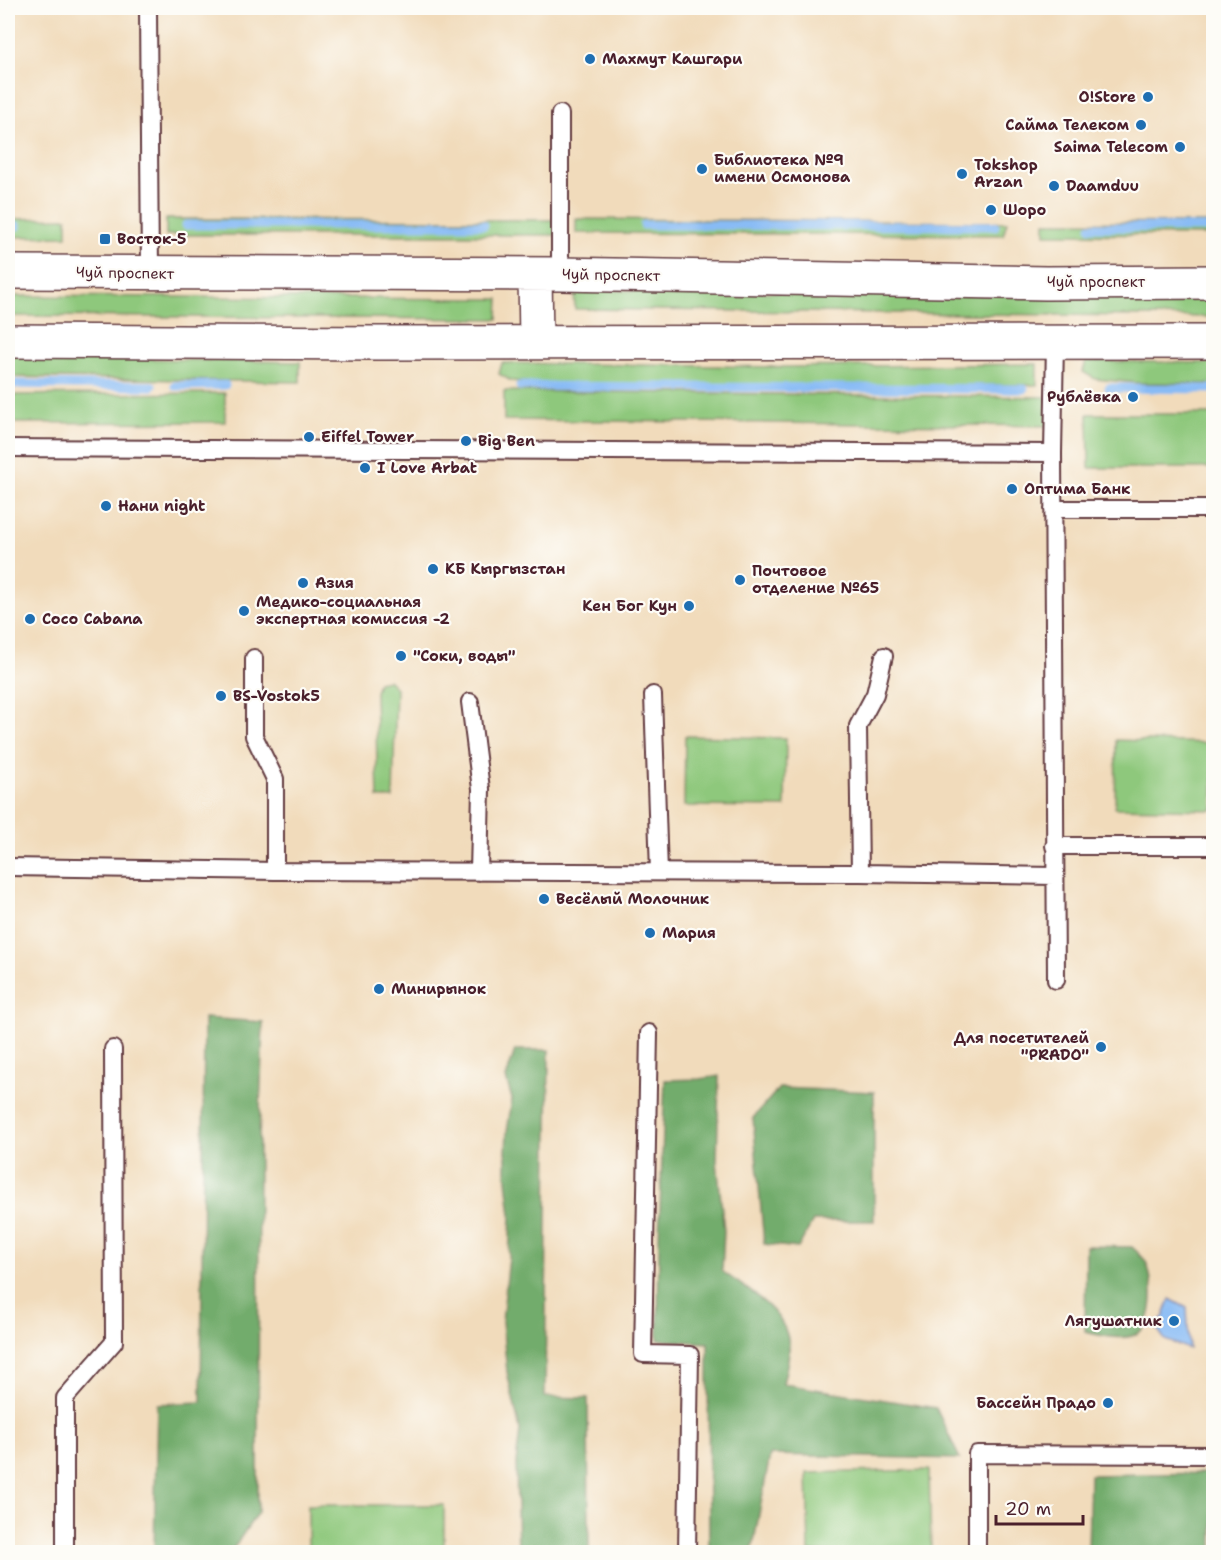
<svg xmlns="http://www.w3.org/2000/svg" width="1221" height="1560" font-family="'Shantell Sans',sans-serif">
<rect width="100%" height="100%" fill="#fdfcf7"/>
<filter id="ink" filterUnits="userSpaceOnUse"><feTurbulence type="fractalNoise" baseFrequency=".0167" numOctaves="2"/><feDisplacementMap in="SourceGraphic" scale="12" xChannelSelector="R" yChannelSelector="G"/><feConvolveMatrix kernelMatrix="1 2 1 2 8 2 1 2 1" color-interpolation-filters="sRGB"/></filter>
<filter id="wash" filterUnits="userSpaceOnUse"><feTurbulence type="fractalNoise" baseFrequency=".008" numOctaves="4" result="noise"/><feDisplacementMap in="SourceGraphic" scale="24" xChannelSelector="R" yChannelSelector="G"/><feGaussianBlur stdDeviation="1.35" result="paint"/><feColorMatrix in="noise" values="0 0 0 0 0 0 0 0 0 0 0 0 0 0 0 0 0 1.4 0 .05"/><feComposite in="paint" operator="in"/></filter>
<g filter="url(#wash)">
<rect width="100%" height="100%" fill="#f1dbbb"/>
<path fill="#8ec87c" stroke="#6c7454" stroke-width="1.5" d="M67,218V236L8,237V219Z
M166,219L560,220V235H166Z
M576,219L1007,222L1003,235L576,233Z
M1045,222L1213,223V235L1045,234Z
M574,290L1213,297L1214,317L575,309Z
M8,296L499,299L498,319L8,316Z
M8,356L300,362V382L8,377Z
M1086,361L1213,363V384L1138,383L1095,379L1083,372Z
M502,363L783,367L1037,364V385H554L511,381L499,374Z
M504,391L1046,397L1053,426L504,420Z
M225,393V422L8,423V395Z
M1088,414H1213V468H1089Z
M388,680L396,688L393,798H378L375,692L378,682Z
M685,736L786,738L785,807L684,806Z
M1116,740L1213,743V810L1115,808Z
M929,1470L931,1552H809L807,1473Z
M308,1505H444V1552H308Z"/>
<path fill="#72ac6c" stroke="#5e664c" stroke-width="1.5" d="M204,1018L263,1022L259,1141L258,1512L231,1552H154L157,1404L201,1402Z
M515,1050H549L545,1397L588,1398L589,1552H518L516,1463L520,1430L507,1372L502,1321L509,1258L511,1215L506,1171V1151L507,1132L512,1099L506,1078Z
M719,1076L717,1161L724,1231L722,1271C748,1291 787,1310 789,1346C790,1358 785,1372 783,1384L936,1408L960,1459L770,1455L752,1552H709L708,1343L658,1340L659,1236L665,1080L699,1079Z
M779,1088L874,1092V1221H813L798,1248L764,1244L753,1118Z
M1086,1246L1132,1247C1137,1252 1145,1258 1147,1264C1154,1284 1157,1328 1132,1336C1119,1340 1098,1335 1085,1332Z
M1213,1473V1552H1088L1090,1475Z"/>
<path fill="#88bbf5" stroke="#696d90" stroke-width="1.5" d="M1170,1299L1187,1308L1189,1349L1165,1340L1156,1327L1164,1316Z"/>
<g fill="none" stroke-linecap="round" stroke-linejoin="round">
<path stroke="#88bbf5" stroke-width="9" d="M186,225H484
M644,225L995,226
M8,226H17
M1091,227L1214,228
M8,384L152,386
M175,386L225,385
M520,386L1024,389
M1109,388L1214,389"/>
</g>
</g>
<g filter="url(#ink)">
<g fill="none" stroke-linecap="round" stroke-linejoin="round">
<g stroke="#633b41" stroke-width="20">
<path id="service" d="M148,8L150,273
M560,114V274
M1055,342L1053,453L1056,980
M8,448C356,451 704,450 1053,453
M1053,509H1214
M254,658V736L275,779V871
M653,695L659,872
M470,702L481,789L479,872
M1054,846H1214
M8,867L275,871L860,873L1054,876
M860,873L858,726L875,694L884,656
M649,1033L643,1354L690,1355L687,1552
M62,1552L65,1547V1398L114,1342L113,1049
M977,1552V1454L1214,1455"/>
</g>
<g stroke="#633b41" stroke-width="36">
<path id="primary" d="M8,272L560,274L1046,283L1214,282
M535,274L536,342
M8,341L378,343L1214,342"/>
</g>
<use href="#service" stroke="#fff" stroke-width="16"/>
<use href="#primary" stroke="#fff" stroke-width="33"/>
</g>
</g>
<g fill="#1f6fb2" stroke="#fdfcf7" stroke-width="2">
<circle cx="590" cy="59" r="6"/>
<circle cx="1148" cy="97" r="6"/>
<circle cx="1141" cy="125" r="6"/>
<circle cx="1180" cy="147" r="6"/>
<circle cx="702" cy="169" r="6"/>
<circle cx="962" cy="174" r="6"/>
<circle cx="1054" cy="186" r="6"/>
<circle cx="991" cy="210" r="6"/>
<rect x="99" y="233" width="12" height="12" rx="3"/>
<circle cx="1133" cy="397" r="6"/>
<circle cx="309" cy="437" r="6"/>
<circle cx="466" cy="441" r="6"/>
<circle cx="365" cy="468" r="6"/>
<circle cx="1012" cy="489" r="6"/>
<circle cx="106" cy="506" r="6"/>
<circle cx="433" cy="569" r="6"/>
<circle cx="740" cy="580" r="6"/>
<circle cx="303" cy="583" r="6"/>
<circle cx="689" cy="606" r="6"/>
<circle cx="244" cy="611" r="6"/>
<circle cx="30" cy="619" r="6"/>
<circle cx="401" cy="656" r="6"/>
<circle cx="221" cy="696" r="6"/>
<circle cx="544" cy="899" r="6"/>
<circle cx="650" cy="933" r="6"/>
<circle cx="379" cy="989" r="6"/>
<circle cx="1101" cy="1047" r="6"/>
<circle cx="1174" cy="1321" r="6"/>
<circle cx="1108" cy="1403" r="6"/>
</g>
<g text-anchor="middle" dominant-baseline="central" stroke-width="4.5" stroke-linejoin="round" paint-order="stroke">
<g font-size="15" font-weight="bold" fill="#4a1f2b" stroke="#fdfcf7" text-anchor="start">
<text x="602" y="59">Махмут Кашгари</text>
<text x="1136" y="97" text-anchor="end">O!Store</text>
<text x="1129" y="125" text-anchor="end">Сайма Телеком</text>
<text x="1168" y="147" text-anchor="end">Saima Telecom</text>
<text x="714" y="160">Библиотека №9<tspan x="714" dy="17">имени Осмонова</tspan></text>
<text x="974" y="165">Tokshop<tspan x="974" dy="17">Arzan</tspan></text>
<text x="1066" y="186">Daamduu</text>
<text x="1003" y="210">Шоро</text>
<text x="117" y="239">Восток-5</text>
<text x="1121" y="397" text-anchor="end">Рублёвка</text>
<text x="321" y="437">Eiffel Tower</text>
<text x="478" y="441">Big Ben</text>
<text x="377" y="468">I Love Arbat</text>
<text x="1024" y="489">Оптима Банк</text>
<text x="118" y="506">Нани night</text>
<text x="445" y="569">КБ Кыргызстан</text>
<text x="752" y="571">Почтовое<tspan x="752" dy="17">отделение №65</tspan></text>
<text x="315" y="583">Азия</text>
<text x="256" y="602">Медико-социальная<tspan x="256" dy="17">экспертная комиссия -2</tspan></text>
<text x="677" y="606" text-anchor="end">Кен Бог Кун</text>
<text x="42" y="619">Coco Cabana</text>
<text x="413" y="656">"Соки, воды"</text>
<text x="233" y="696">BS-Vostok5</text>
<text x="556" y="899">Весёлый Молочник</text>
<text x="662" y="933">Мария</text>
<text x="391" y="989">Минирынок</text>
<text x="1089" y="1038" text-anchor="end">Для посетителей<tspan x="1089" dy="17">"PRADO"</tspan></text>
<text x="1162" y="1321" text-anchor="end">Лягушатник</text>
<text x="1096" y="1403" text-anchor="end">Бассейн Прадо</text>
</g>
<g font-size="15" fill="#4a1f2b" stroke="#fdfcf7">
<text transform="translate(125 273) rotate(1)">Чуй проспект</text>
<text transform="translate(611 275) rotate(1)">Чуй проспект</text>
<text x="1096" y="282">Чуй проспект</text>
</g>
</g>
<rect width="1221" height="1560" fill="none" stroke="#fdfcf7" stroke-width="30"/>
<path d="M996 1515v9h87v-9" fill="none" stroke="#4a1f2b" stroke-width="3"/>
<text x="1005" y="1515" font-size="18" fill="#4a1f2b" stroke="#fdfcf7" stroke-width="4.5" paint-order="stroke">20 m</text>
</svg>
